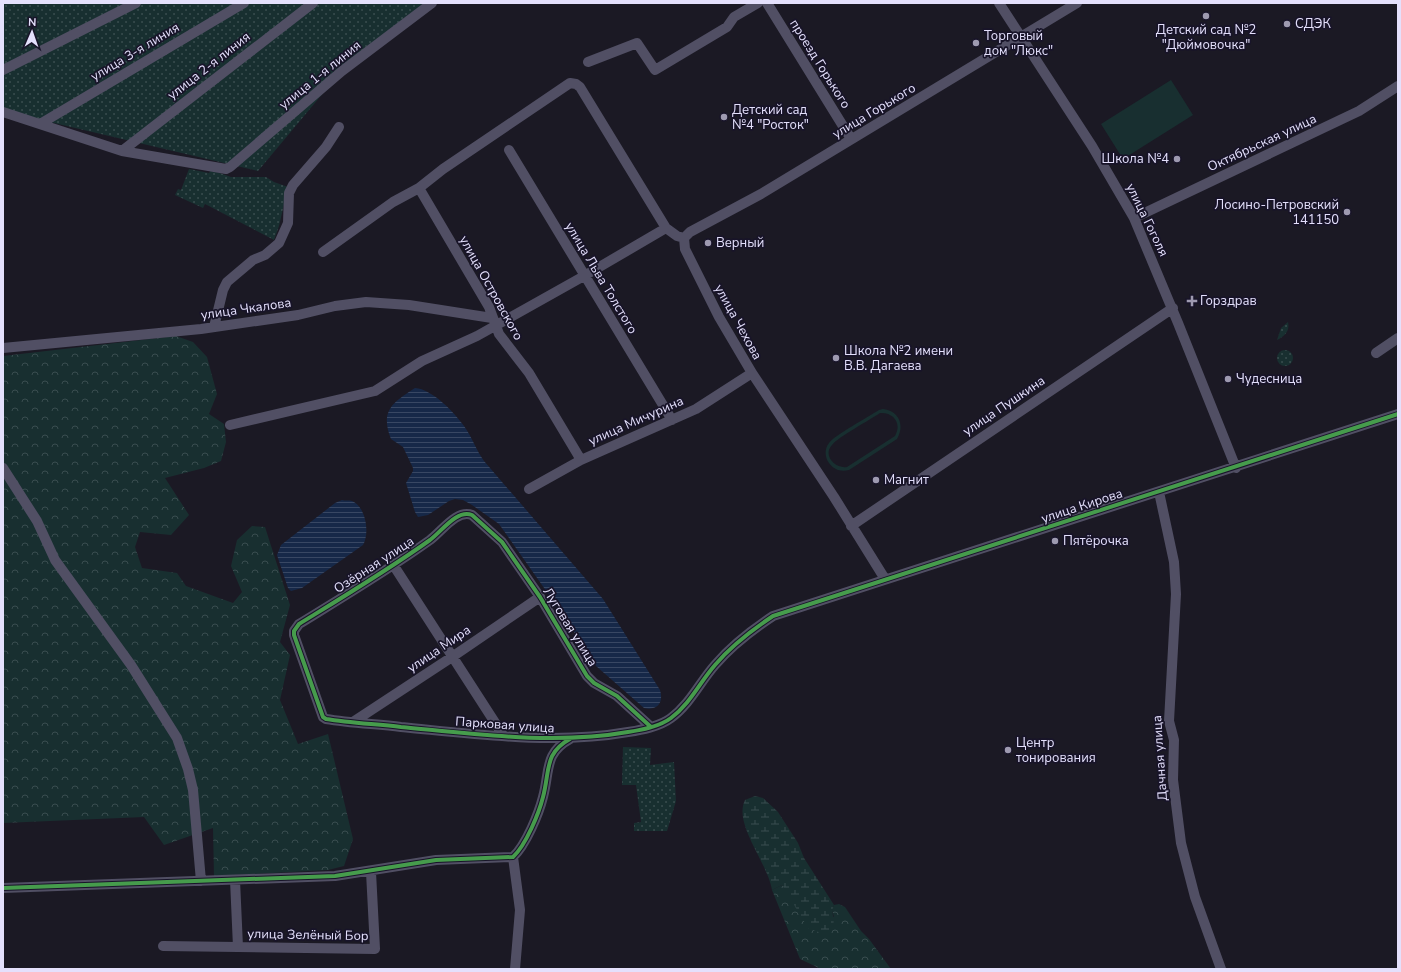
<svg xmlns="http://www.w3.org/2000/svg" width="1401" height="972" font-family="'Nunito Sans',sans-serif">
<defs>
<pattern id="green-dots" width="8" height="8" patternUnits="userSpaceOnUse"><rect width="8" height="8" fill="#182f30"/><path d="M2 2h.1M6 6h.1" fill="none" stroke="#394d4f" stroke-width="1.8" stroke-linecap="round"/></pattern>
<pattern id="forest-crowns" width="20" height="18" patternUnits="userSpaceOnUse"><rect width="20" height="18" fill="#182f30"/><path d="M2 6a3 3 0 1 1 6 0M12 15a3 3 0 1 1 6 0" fill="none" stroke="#394d4f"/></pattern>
<pattern id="wetland-marsh" width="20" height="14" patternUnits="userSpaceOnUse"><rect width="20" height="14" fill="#182f30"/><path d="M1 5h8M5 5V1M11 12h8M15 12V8" fill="none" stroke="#394d4f"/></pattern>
<pattern id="water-rules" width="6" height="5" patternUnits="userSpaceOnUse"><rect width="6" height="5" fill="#162848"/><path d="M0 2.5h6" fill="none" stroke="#384763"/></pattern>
</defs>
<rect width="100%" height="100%" fill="#1b1924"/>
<path fill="url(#green-dots)" d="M3,3H435L345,67L258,171L3,111Z
M189,169L209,173L211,170L231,177H266L274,182L288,187L279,226L274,240L205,204L203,208L175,195L178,189L181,190Z
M1288,322C1290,331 1285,336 1277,340L1281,328Z
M1277 358a8 8 0 1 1 16 0a8 8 0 1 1-16 0Z
M623,747L651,748L650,765L674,762L676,801L667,831H634V823L641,822L636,785H622Z"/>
<path fill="url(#forest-crowns)" d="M176,336L193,342L207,357L217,394L209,414L224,424L226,442L221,461L204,468L165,478L189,515L171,535L140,532L135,547L142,568L177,573L186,586L233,603L242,592L231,566L237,540L252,526L265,527L290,605L280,642L290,655L280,700L298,744L328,734L353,839L344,866L328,870L214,876L213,828L164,845L144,817L3,823V356Z
M782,885L785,889L834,917L832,910L834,905L839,904L845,907L861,931L869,939L891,969H821L800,959L772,890Z"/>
<path fill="url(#wetland-marsh)" d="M755,796L763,798L778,812L798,843L804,858L834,905C829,916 840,922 827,933L818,932L808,928L782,885L772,890C768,863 733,824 745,800Z"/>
<path fill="#182f30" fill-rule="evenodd" d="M1171,80L1193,115L1123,159L1101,124Z
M883,409C899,411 905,425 897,439L849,470C841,472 834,470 829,463C825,458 824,449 829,443C835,435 868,417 879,410ZM880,413C894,412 902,424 895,436L847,467C836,469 822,456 832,445C838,437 870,420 880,413Z"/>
<path fill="url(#water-rules)" d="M415,388C432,389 454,412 464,426C472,437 476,450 484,461L603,599L660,690C664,703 657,711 644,708L596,666L561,612L499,524L472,505L463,500L455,499L449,501L428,515L418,517L415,512L406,483L413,471V468L403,447L391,439C380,411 392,403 415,388Z
M342,500C345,501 349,500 352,501C366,507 370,533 363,545L302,588L291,591L288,588L277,555L281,545L335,503Z"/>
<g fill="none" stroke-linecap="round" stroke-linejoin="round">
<path stroke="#514f64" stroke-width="10" d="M767,3L851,139
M999,3L1092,146L1134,218L1178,323L1236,468
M588,62L637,43L655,70L727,27L734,17L758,3
M3,70L136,3
M3,112L122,151L226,169L230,167L342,71L432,3
M40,124L244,3
M509,150L672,420
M122,151L313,3
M419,188L489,307L499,334L529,373L581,460
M1134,218L1359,111L1398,86
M684,238L690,232L761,194L1077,3
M684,238L685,249L719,317L752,373L834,497L885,579
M323,252L393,202L419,188L443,169L570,83L576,84L580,87L666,228L677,236L684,238
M214,327L223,290L227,282L253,260L265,255L279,243L288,223L289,193L293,185L326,147L339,127
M3,348L201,329L298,315L335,306L366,302L409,305L492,318
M1376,353L1398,338
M230,425L375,391L422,361L477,336L584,276L666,228
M3,468L37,521L55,560L131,665L177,738L188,769L193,790L201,881
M529,489L581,460L696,409L752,373
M1159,492L1174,562L1176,594L1169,721L1174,740L1173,780L1181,843L1195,897L1221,969
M851,526L1173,308
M394,566L503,735
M353,722L452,657L540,597
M651,727L617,696L594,683L587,676L540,597L502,542L472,515C457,509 442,531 430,540C388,570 343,597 299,624L294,631V635L323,717L326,719C350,723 376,724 401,727C475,734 554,745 628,732C641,730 659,727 671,718C690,704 700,682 715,665C732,645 752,630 773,616L1398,414
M513,857L520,910L515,969
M235,880L238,947
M3,888L335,876L436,860L513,857C526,845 539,813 543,797C550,771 544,753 570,739
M163,946L375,949L371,872"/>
<g stroke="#181429" stroke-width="6">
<path id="cycleway" d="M651,727L617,696L594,683L587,676L540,597L502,542L472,515C457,509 442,531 430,540C388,570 343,597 299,624L294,631V635L323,717L326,719C350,723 376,724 401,727C475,734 554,745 628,732C641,730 659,727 671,718C690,704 700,682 715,665C732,645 752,630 773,616L1398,414
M3,888L335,876L436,860L513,857C526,845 539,813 543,797C550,771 544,753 570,739"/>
</g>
<use href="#cycleway" stroke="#469c4c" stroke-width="4"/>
</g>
<g fill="#9e9ab0" stroke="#181429" stroke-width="1.5">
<circle cx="1206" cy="16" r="4"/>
<circle cx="1287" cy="24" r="4"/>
<circle cx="976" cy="43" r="4"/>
<circle cx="724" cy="117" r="4"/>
<circle cx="1177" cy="159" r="4"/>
<circle cx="1347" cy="212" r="4"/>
<circle cx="708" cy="243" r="4"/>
<path d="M1190 295h4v4h4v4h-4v4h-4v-4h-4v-4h4z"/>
<circle cx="836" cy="358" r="4"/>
<circle cx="1228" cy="379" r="4"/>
<circle cx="876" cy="480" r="4"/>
<circle cx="1055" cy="541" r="4"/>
<circle cx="1008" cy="750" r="4"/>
</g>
<g text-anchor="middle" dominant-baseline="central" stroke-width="3.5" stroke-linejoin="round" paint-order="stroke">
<g font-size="13" fill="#e4e0fc" stroke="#181429" text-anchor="start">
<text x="1295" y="24">СДЭК</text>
<text x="1206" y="30" text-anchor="middle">Детский сад №2<tspan x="1206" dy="15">"Дюймовочка"</tspan></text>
<text x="984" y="36">Торговый<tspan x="984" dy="15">дом "Люкс"</tspan></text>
<text x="732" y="110">Детский сад<tspan x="732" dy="15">№4 "Росток"</tspan></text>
<text x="1169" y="159" text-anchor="end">Школа №4</text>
<text x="1339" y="205" text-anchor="end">Лосино-Петровский<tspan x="1339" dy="15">141150</tspan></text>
<text x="716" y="243">Верный</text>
<text x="1200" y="301">Горздрав</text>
<text x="844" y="351">Школа №2 имени<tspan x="844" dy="15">В.В. Дагаева</tspan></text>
<text x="1236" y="379">Чудесница</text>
<text x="884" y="480">Магнит</text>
<text x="1063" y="541">Пятёрочка</text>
<text x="1016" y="743">Центр<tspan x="1016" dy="15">тонирования</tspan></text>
</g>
<g font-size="13" fill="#e4e0fc" stroke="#181429">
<text transform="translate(135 52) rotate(-31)">улица 3-я линия</text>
<text transform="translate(820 64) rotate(58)">проезд Горького</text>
<text transform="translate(209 66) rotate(-38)">улица 2-я линия</text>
<text transform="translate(320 75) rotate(-39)">улица 1-я линия</text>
<text transform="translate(874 111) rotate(-31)">улица Горького</text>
<text transform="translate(1262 143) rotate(-25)">Октябрьская улица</text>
<text transform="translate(1147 220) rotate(64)">улица Гоголя</text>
<text transform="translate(601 278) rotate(59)">улица Льва Толстого</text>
<text transform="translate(491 288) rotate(61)">улица Островского</text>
<text transform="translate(246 309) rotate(-8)">улица Чкалова</text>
<text transform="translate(738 322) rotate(61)">улица Чехова</text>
<text transform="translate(1004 406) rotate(-34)">улица Пушкина</text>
<text transform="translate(636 421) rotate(-24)">улица Мичурина</text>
<text transform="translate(1082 506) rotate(-18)">улица Кирова</text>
<text transform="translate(374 565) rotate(-33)">Озёрная улица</text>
<text transform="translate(570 627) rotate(58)">Луговая улица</text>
<text transform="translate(439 649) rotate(-34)">улица Мира</text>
<text transform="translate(505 725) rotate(4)">Парковая улица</text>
<text transform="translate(1160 758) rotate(-94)">Дачная улица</text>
<text transform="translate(308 935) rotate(1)">улица Зелёный Бор</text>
</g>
</g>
<rect width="1401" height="972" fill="none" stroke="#e4e0fc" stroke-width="8"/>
<g transform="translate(32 32) rotate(2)" stroke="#181429" stroke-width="3" paint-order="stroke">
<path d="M0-3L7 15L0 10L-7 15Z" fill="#e4e0fc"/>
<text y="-6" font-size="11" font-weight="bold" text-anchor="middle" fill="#e4e0fc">N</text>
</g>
</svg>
